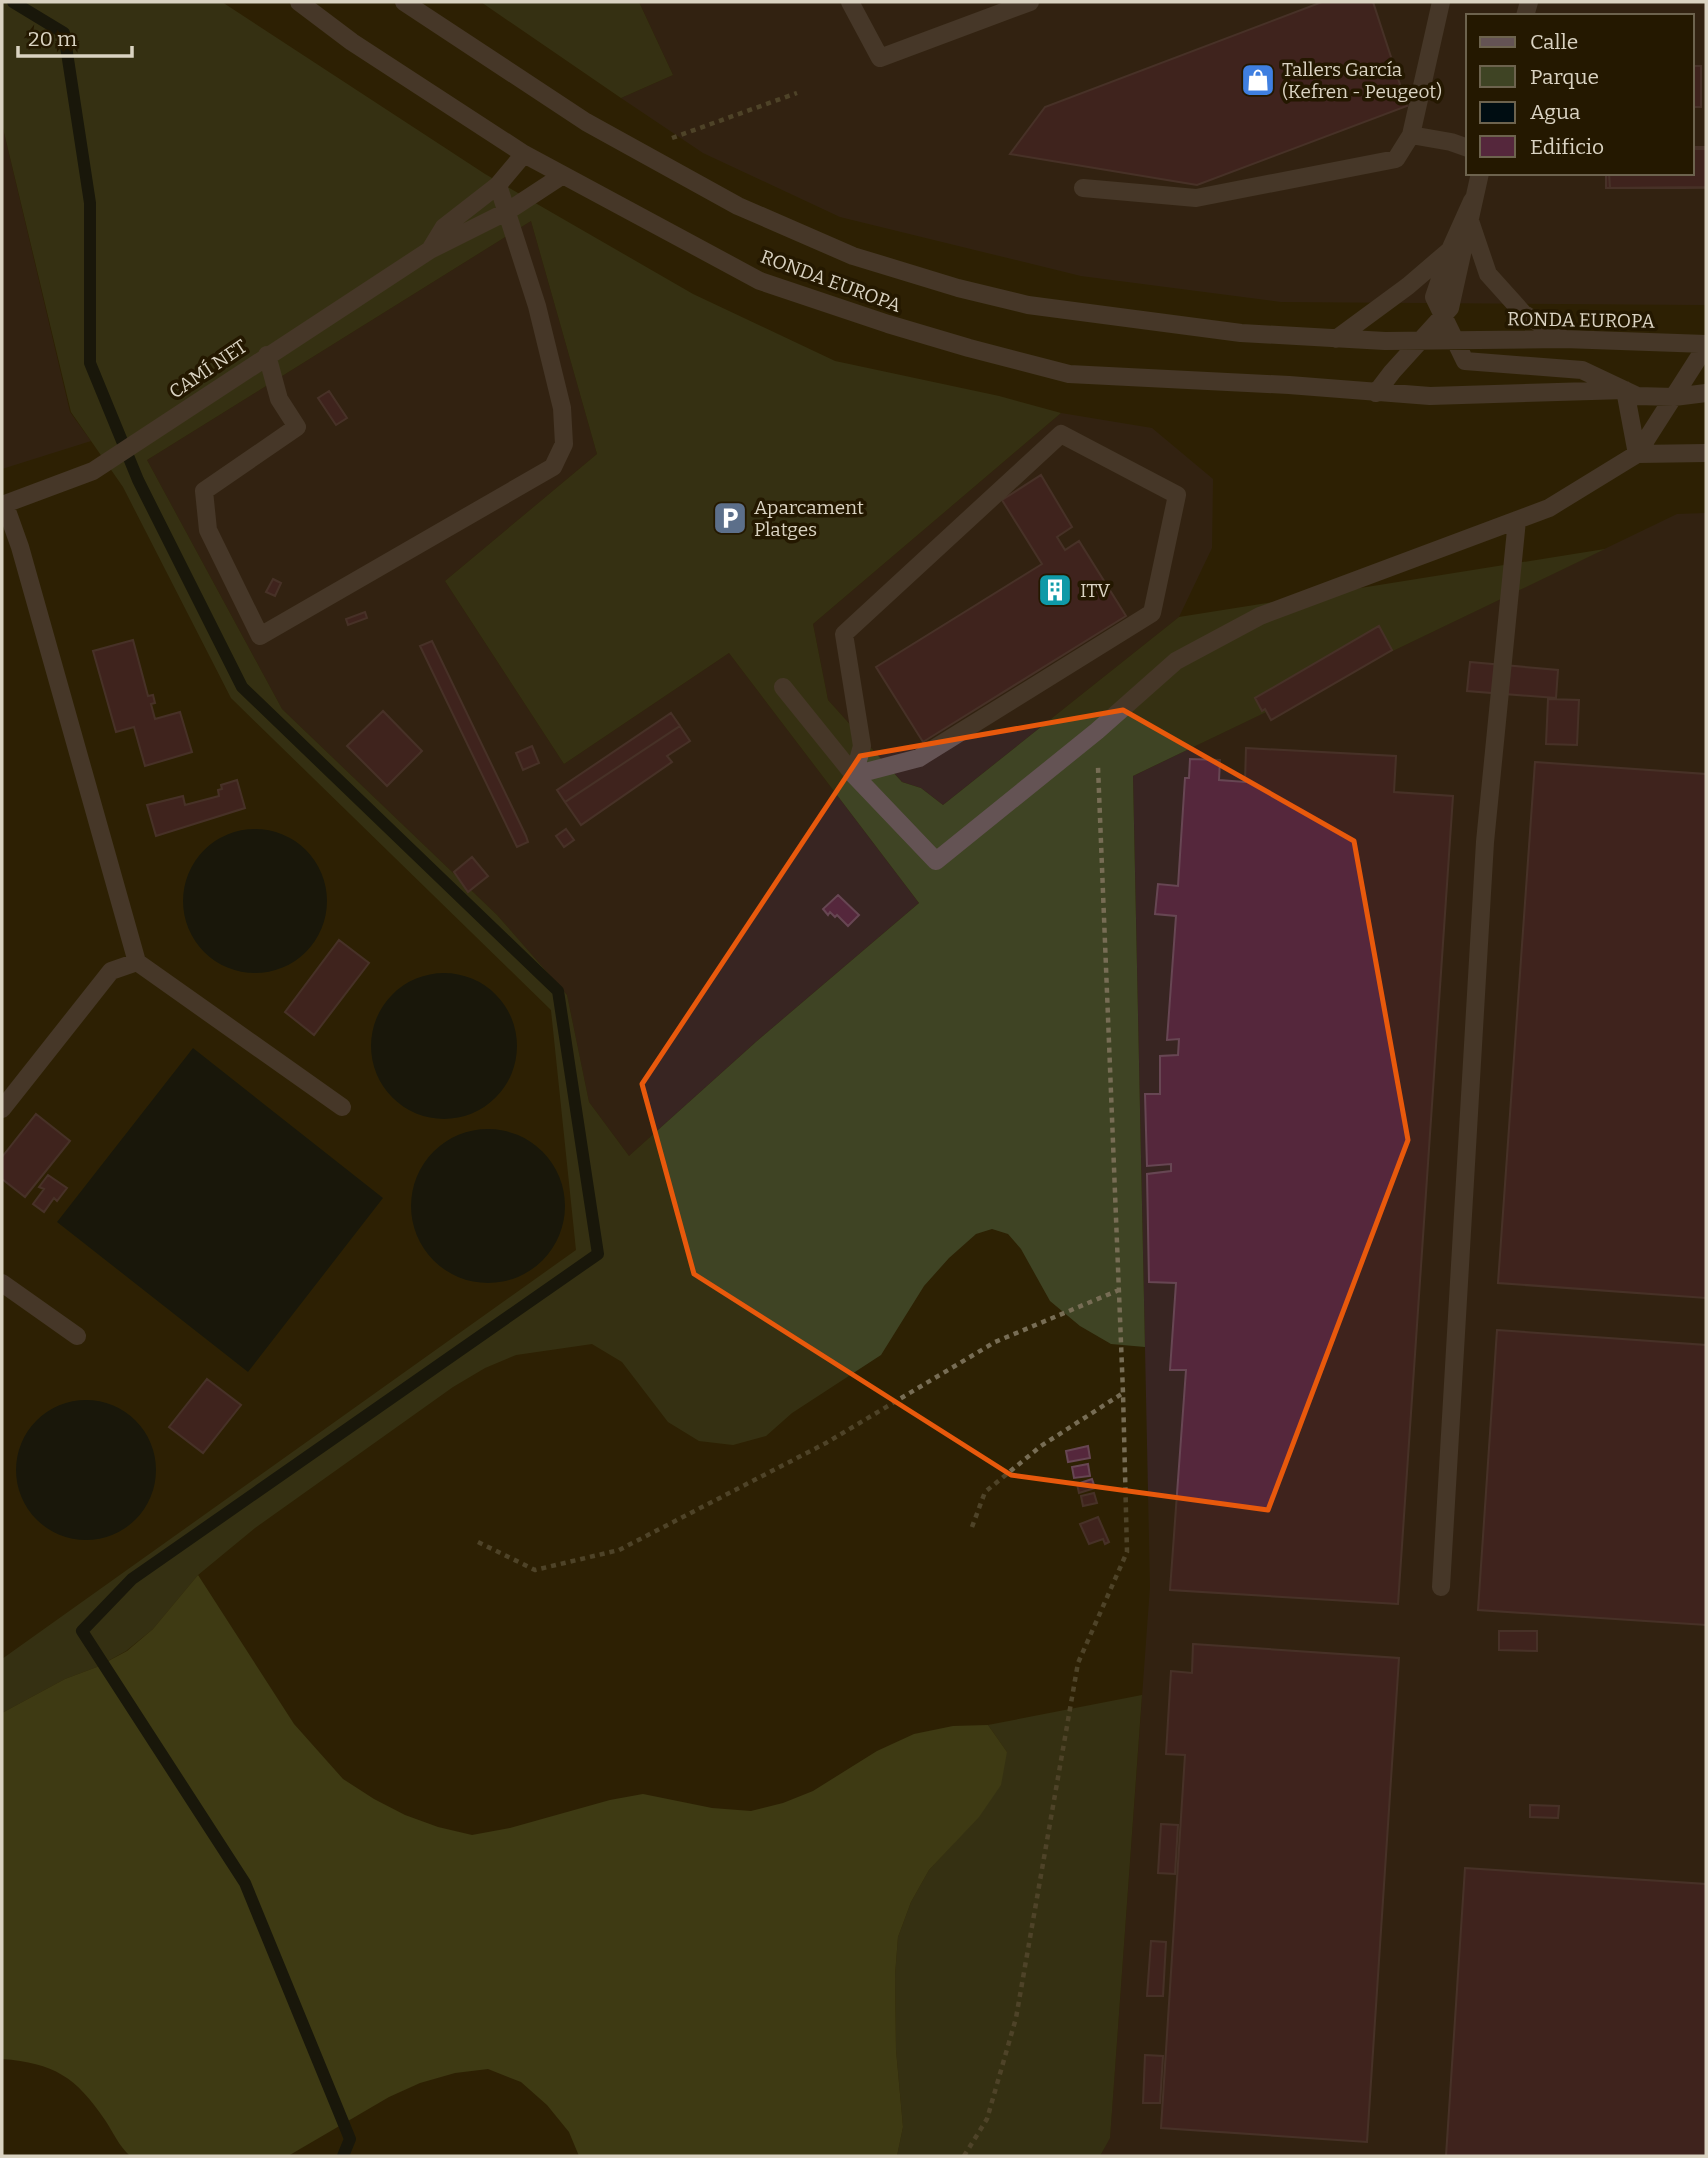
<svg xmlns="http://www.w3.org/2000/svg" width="1708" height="2158" font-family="Bitter,serif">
<rect width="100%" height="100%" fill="#2d2103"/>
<path fill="#382522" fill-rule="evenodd" d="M639,2H1706V305L1281,302L1081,276L840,217L703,153L621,98L673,75ZM1468,16H1692V173H1468Z
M2,124L70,412L91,441L2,469Z
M531,221L597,454L445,581L564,764L729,653L919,903L757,1041L629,1156L589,1102L567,995L497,915L282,709L147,460Z
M1061,413L1152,428L1213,479L1212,548L1179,617L943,805L921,788L902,782L828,700L813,624Z
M1706,513V2156H1100L1110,2137L1150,1587L1133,776L1677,514Z"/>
<path fill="#3f4424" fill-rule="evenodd" d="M2,2H222L485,174L693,294L835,361L999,396L1061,413L813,624L828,700L902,782L921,788L943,805L1179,617L1605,549L1133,776L1145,1347L1111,1344L1080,1326L1050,1301L1021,1249L1008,1234L992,1229L976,1234L949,1258L924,1286L881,1355L792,1413L766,1436L733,1445L699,1441L668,1422L622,1362L592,1344L516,1355L485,1368L453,1387L255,1528L198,1575L153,1629L126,1651L97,1667L65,1679L2,1713V1659L576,1250L551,1010L231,698L123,487L71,412L2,124ZM531,221L597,454L445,581L564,764L729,653L919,903L757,1041L629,1156L589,1102L567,995L497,915L282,709L147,460Z
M481,2H639L673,75L621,98Z
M1142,1695L1110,2138L1100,2156H897L903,2127L896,2050L895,1975L898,1937L911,1902L929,1870L954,1843L1007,1752L988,1725Z"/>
<path fill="#525927" d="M198,1575L294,1724L343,1779L374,1799L405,1815L438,1827L472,1835L510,1828L610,1800L643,1794L712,1808L751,1811L783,1803L813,1791L877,1751L914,1734L953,1726L988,1725L1007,1752L1001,1785L979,1817L929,1870L911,1902L898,1937L895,1975L896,2050L903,2127L897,2156H579L569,2132L547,2105L521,2082L488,2069L455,2073L420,2083L389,2097L288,2156H130C119,2146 113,2132 105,2120C76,2077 54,2063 2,2059V1713L65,1679L97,1667L127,1651L153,1629Z"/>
<path fill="#000d12" d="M183 901a72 72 0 1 1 144 0a72 72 0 1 1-144 0Z
M371 1046a73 73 0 1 1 146 0a73 73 0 1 1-146 0Z
M193,1048L383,1198L248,1372L57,1222Z
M411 1206a77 77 0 1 1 154 0a77 77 0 1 1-154 0Z
M16 1470a70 70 0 1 1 140 0a70 70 0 1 1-140 0Z"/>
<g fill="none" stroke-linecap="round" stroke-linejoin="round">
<path stroke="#000d12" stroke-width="12" d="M13,2L64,33L90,203V363L138,480L242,687L558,991L598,1254L132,1579L82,1631L245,1883L350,2139L343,2156"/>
</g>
<path fill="#55273c" stroke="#674653" stroke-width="2" d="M1322,2H1373L1407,106L1197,185L1010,154L1045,107Z
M1692,66H1701V107H1692Z
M1692,147H1706V187L1610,188L1609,173H1692Z
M1692,149H1706V188H1606V173H1692Z
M329,391L347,418L336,425L318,398Z
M1041,475L1072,527L1057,537L1065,550L1079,541L1126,616L923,742L876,667L1042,564L1002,500Z
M273,579L281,583L275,596L266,592Z
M365,612L367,618L348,625L346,619Z
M1379,626L1392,650L1271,720L1265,709L1262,711L1255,698Z
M133,640L148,696L153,695L155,703L151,704L155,719L180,712L192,752L145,766L134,727L116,732L93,651Z
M432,641L526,836L528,842L517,847L420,646Z
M1470,662L1558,670L1556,698L1467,691Z
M1548,699L1579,700L1577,745L1546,744Z
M383,711L422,751L387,786L347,746Z
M671,713L680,726L565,802L557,790Z
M680,726L690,741L667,756L672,762L581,825L565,802Z
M532,746L539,763L523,770L516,753Z
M1246,748L1396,756L1394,792L1453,796L1398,1604L1170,1590L1186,1370H1170L1176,1283L1149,1282L1147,1174L1171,1171V1164L1147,1166L1145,1094H1160V1056L1178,1055L1179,1039L1167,1040L1176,916L1155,914L1158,884L1178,886L1185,778H1189L1190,759L1220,760L1219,780L1245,782Z
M1535,762L1706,774V1298L1498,1283Z
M237,780L245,808L156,836L147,805L183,796L185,805L219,796L218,790L222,789L221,785Z
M566,829L574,840L564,847L556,836Z
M472,857L488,876L468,892L454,872Z
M838,895L859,915L848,926L837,915L835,917L830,912L828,915L823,909Z
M339,940L369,963L314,1035L285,1012Z
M36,1114L70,1141L25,1197L2,1179V1157Z
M48,1175L67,1188L57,1201L54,1198L44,1212L33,1204L44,1189L39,1187Z
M1497,1330L1706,1345V1625L1478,1610Z
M207,1379L241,1405L203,1453L169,1427Z
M1088,1446L1090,1458L1068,1462L1066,1451Z
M1088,1464L1090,1476L1074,1478L1072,1467Z
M1092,1479L1095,1488L1079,1493L1077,1484Z
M1094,1493L1097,1503L1083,1506L1081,1496Z
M1098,1517L1109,1542L1105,1544L1103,1539L1089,1544L1080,1524Z
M1499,1631H1537V1651L1499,1650Z
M1193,1644L1399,1658L1367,2142L1161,2128L1185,1755L1166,1754L1171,1671L1192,1673Z
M1530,1805L1559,1806L1558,1818L1530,1817Z
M1161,1824L1178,1825L1175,1874L1158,1873Z
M1465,1868L1706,1884V2156H1446Z
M1151,1941L1166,1942L1163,1996H1147Z
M1145,2055L1163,2056L1160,2103H1143Z"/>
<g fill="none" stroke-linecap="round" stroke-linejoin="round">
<path stroke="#776d55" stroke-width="4.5" stroke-dasharray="5 5" stroke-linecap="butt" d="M672,138L797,93
M972,1527L985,1492L1041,1446L1123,1393
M478,1542L535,1570L619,1550L826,1443L995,1342L1119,1290
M964,2156L987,2119L1016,2018L1078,1663L1127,1552L1123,1393L1098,767"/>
<path stroke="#645354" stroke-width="18" d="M299,2L352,42L524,154L760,281L888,324L969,348L1069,374L1289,385L1430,396L1625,390
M404,2L586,122L738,206L853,256L958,288L1028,305L1241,333L1385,341L1564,339L1706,344
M850,2L880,58L1030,2
M1525,16L1529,2
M1411,135L1451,142L1468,148
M1083,188L1196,198L1396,159L1411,135L1441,2
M1472,201L1450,250L1434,297L1465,361L1582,370L1637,396L1674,397L1706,393
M1470,221L1488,274L1523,313L1564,339
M430,250L444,227L498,185L524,154
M1336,339L1408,286L1450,250
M267,355L279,399L297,427L204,491L208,530L260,636L553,467L564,444L562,408L537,306L498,185
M1625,390L1637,454
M1376,393L1392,372L1450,308L1480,173
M1061,434L1177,495L1152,613L919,758L854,775L862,746L844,634Z
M1637,454L1706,453
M2,505L93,471L430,250L508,211L563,175
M5,505L20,547L137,962L342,1107
M783,687L854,775L936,861L1097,731L1176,661L1260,616L1549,508L1637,454L1706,346
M2,1109L111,971L137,962
M2,1283L77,1336
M1441,1587L1485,842L1517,520"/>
</g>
<path d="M0 0H1708V2158H0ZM1123,710L1354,841L1408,1140L1268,1510L1011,1475L694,1274L642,1084L860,756Z" fill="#2d2103" fill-opacity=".55" fill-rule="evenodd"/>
<path fill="none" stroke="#e8590c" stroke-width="5" stroke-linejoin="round" d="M1123,710L1354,841L1408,1140L1268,1510L1011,1475L694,1274L642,1084L860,756Z"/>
<defs>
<g id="shop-square" transform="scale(1.75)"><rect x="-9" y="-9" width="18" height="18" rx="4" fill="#3f7fe0" stroke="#241800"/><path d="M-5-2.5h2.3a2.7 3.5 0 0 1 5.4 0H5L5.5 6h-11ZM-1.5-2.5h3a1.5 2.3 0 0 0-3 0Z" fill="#fff"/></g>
<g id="parking-square" transform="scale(1.75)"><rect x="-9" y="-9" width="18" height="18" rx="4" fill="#5c6f8a" stroke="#241800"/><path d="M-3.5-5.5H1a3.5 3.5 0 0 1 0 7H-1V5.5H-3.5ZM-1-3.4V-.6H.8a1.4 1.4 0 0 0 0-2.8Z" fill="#fff"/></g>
<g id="building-square" transform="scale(1.75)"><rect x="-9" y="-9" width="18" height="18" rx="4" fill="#0f9aa8" stroke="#241800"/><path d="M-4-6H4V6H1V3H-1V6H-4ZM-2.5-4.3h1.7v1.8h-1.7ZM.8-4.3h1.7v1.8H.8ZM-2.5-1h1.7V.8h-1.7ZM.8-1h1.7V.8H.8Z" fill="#fff"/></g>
</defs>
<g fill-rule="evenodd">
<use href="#shop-square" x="1258" y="80"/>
<use href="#parking-square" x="730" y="518"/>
<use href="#building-square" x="1055" y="590"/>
</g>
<g text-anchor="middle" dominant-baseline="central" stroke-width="7" stroke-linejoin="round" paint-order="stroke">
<g font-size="19" fill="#dad3c2" stroke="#241800" text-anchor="start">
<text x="1282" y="69">Tallers García<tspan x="1282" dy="22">(Kefren - Peugeot)</tspan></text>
<text x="754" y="507">Aparcament<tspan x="754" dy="22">Platges</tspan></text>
<text x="1080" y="590">ITV</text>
</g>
<g font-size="19" fill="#dad3c2" stroke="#241800">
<text transform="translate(831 281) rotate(20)">RONDA EUROPA</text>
<text transform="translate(1581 320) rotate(1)">RONDA EUROPA</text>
<text transform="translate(208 369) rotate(-34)">CAMÍ NET</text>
</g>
</g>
<rect width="1708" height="2158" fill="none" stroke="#dad3c2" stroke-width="7"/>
<rect x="1466" y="14" width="228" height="161" fill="#241800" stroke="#6d634e" stroke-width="2"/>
<rect x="1480" y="37" width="35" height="10" fill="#645354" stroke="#6d634e" stroke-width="2"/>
<text x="1530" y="49" font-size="21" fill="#dad3c2">Calle</text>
<rect x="1480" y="66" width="35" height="21" fill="#3f4424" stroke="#6d634e" stroke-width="2"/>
<text x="1530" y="84" font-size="21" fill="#dad3c2">Parque</text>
<rect x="1480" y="102" width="35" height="21" fill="#000d12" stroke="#6d634e" stroke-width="2"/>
<text x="1530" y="119" font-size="21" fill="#dad3c2">Agua</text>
<rect x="1480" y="136" width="35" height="21" fill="#55273c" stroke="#6d634e" stroke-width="2"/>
<text x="1530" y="154" font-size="21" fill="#dad3c2">Edificio</text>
<path d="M18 46v10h114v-10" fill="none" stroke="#dad3c2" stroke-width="3.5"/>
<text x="28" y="46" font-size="21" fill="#dad3c2" stroke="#241800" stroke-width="5" paint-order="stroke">20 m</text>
</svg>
